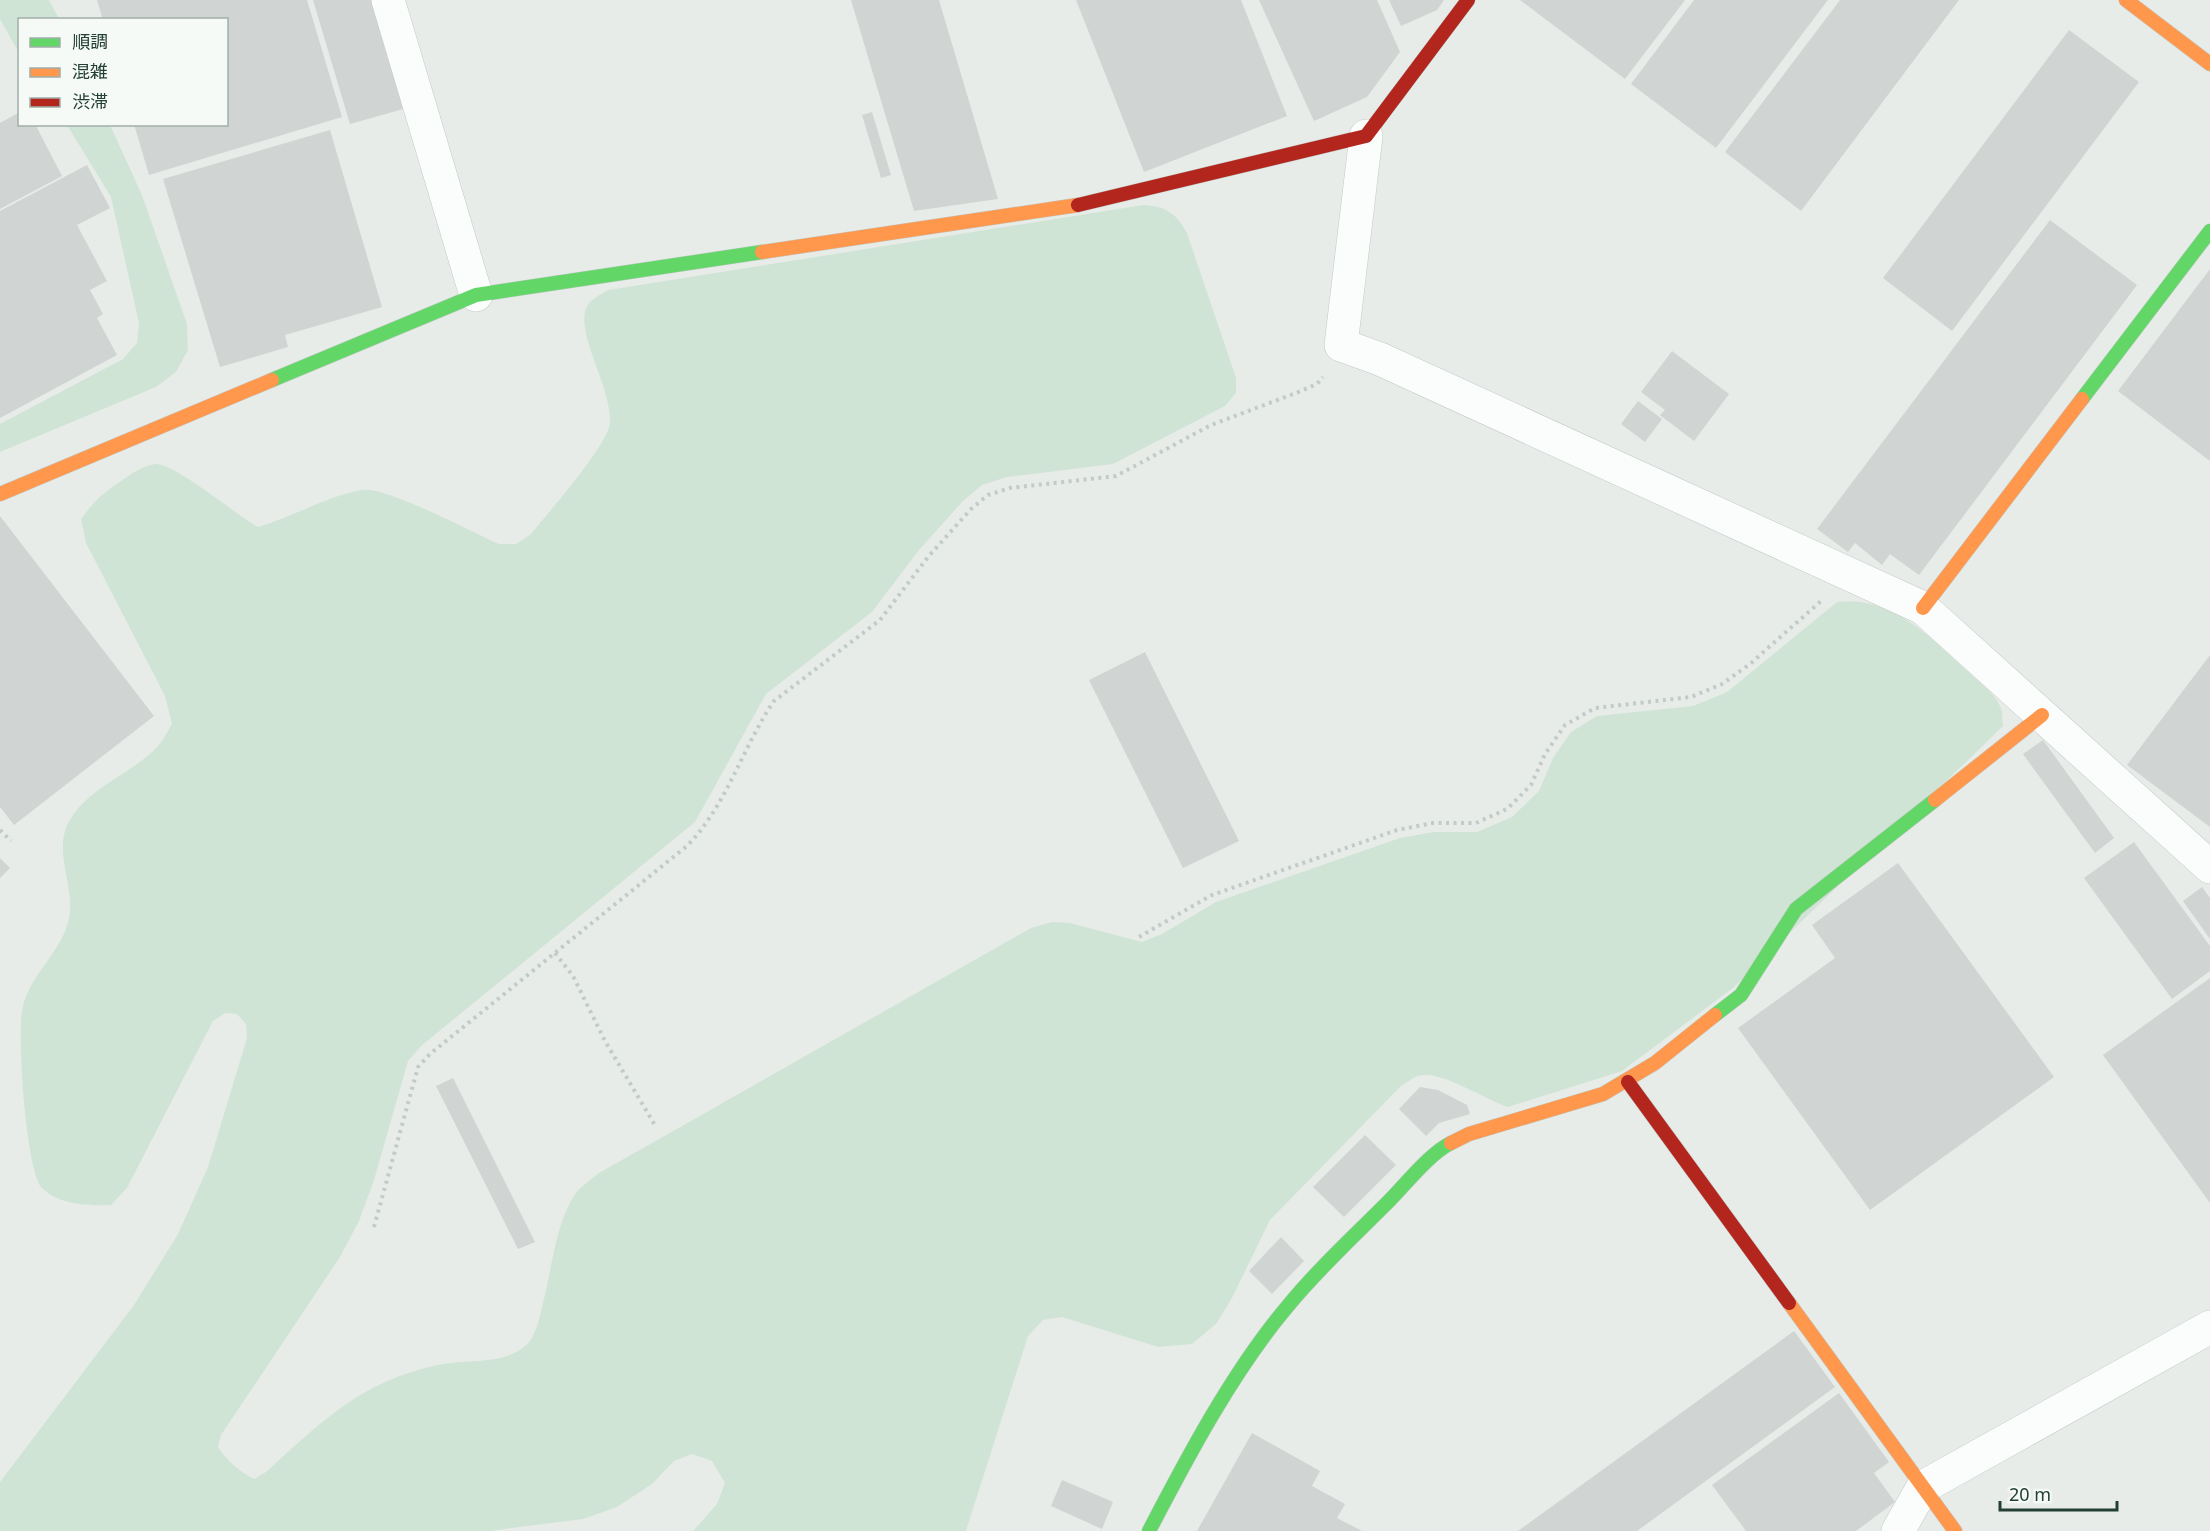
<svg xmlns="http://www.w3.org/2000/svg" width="2210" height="1531" font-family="'Noto Sans','Noto Sans JP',sans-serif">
<rect width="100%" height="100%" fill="#e7ece9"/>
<path fill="#d0e4d5" d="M0,0H49L59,19L20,20L19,53L0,19Z
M67,125H110L142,195L187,324L188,350L176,372L156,387L0,452V424L123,359L137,343L139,323L111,197Z
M1143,205C1166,206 1176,213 1187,233L1236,378V393L1225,406L1113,464L1007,477L982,485L963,501L919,550L872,612L766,694L695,822L421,1046L408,1061L374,1180L359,1221L340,1257L221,1435L218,1447C227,1461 239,1471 254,1479L266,1472C321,1422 361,1381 438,1365C466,1358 507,1367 529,1342C538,1331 540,1313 544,1299C552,1266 556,1223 575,1194C581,1186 592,1179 599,1173L1031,928L1052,922L1070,923L1142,942L1162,934L1216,902L1400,838L1434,832H1477L1512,817L1539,791L1553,758L1571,732L1597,716L1693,706L1727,692L1837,602C1891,595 1930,637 1967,671C1978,681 1995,693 2001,708C2003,713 2002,720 2003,726L1733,988L1622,1071L1508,1107C1485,1100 1440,1069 1418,1076C1412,1078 1406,1083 1401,1086L1270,1220L1232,1298L1216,1324L1192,1344L1158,1347L1062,1317L1043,1320L1028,1336L966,1531H693L717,1504L725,1483L712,1461L692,1454L674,1461L652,1484L617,1507L583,1519L489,1531H0V1482L134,1305L178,1234L208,1167L247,1038L246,1024L237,1014L225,1013L213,1021L127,1188L111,1205C89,1206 59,1205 42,1188C26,1173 16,1029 23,1006C31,974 60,953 68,922C77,892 55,858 66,828C81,790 131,775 157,747C163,741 167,732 172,724L165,696L86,543L81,519C94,501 103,493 121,481C131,474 142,466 155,464C174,462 236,515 258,527C293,517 326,496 362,490C386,486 472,532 499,544H516L531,534C547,514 610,443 610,422C611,387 579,341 585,311C588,300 600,295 608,290Z"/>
<path fill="#d0d4d2" d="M97,0H307L342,117L149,175L134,124H226V20H103Z
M313,0H371L403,109L350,124Z
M851,0H939L998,199L914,211Z
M1076,0H1241L1287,116L1144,172Z
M1259,0H1377L1400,52L1367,97L1314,121Z
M1389,0H1444L1437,10L1401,26Z
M1520,0H1685L1625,79Z
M1694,0H1828L1716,148L1631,84Z
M1840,0H1959L1801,211L1725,152Z
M2069,30L2139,82L1952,331L1883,278Z
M20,112V124H35L62,176L0,209V123Z
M872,112L891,175L881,178L862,115Z
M330,130L382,307L285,335L288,347L220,367L163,179Z
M87,165L110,208L77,225L107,281L90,290L103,314L97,318L117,355L0,418V211Z
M2050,220L2137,285L1919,575L1890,554L1882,565L1855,543L1848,552L1817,529Z
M2210,269V461L2118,391Z
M1672,351L1729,394L1694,441L1660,415L1665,410L1641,392Z
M1638,401L1662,419L1645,442L1621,424Z
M0,516L154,716L14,825L0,807Z
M1145,652L1239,841L1183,868L1089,680Z
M2210,655V827L2127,765Z
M2043,740L2114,838L2095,853L2023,754Z
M2134,842L2210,946V971L2172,999L2084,878Z
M0,858L10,868L0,878Z
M1898,863L2054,1077L1870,1210L1738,1028L1835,958L1812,925Z
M2202,887L2210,898V939L2183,901Z
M2210,978V1203L2103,1055Z
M453,1078L535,1242L518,1249L436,1086Z
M1420,1087L1438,1090L1467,1105L1470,1114L1439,1123L1426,1136L1399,1109Z
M1365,1135L1396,1165L1344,1217L1313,1187Z
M1281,1237L1304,1261L1272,1294L1249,1271Z
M1794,1331L1835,1387L1637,1531H1518Z
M1839,1393L1889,1462L1874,1473L1895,1502L1856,1531H1746L1712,1485Z
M1252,1433L1320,1471L1312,1486L1345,1504L1337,1518L1362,1531H1197Z
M1062,1480L1113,1502L1102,1529L1051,1506Z"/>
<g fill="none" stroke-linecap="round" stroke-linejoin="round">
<g stroke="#c4c9c6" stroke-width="34">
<path id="street" d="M388,0L476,295
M1366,136L1341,345L1380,359L1923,608L2210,867
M1898,1531L1923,1487L2210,1327"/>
</g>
<g stroke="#c2c9c6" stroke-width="15">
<path id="fast" d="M272,380L476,295L762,252
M2082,399L2210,231
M1715,1015L1741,995L1796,909L1935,800
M1149,1531C1188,1456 1233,1371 1287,1307C1318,1269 1354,1236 1388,1202C1405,1185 1430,1153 1451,1143"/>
</g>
<g stroke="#c2c9c6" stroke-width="15">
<path id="slow" d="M2126,0L2210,64
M762,252L1078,205
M0,494L272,380
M1923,608L2082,399
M1935,800L2042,715
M1451,1143L1469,1134L1603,1094L1655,1063L1715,1015
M1789,1303L1955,1531"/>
</g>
<g stroke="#c2c9c6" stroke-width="15">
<path id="jam" d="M1078,205L1366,136L1468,0
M1628,1082L1789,1303"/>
</g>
<path stroke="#c3cbc7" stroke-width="4" stroke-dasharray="3 4.5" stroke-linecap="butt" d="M0,830L11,841
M1139,937L1212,895L1397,830L1433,823H1476L1507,809L1531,785L1545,754L1565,725L1595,708L1691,697L1722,684L1750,664L1821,601
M555,953L573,976L605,1041L656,1127
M374,1227L418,1067L430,1054L687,846C727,805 742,748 774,701L880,620L928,557L971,509L988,495L1010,488L1116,476L1211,425L1296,393L1317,384L1323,377"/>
<use href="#street" stroke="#fbfcfc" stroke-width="33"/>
<use href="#fast" stroke="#63d668" stroke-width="14"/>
<use href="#slow" stroke="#ff974d" stroke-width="14"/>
<use href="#jam" stroke="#b3261e" stroke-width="14"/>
</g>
<rect x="18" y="18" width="210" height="108" fill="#f5faf7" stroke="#a1afaa" stroke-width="1.5"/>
<rect x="30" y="38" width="30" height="9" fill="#63d668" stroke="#a1afaa" stroke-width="1.5"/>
<text x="72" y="48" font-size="18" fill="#243f36">順調</text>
<rect x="30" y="68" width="30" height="9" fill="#ff974d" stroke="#a1afaa" stroke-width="1.5"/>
<text x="72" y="78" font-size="18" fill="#243f36">混雑</text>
<rect x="30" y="98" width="30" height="9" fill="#b3261e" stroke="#a1afaa" stroke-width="1.5"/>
<text x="72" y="108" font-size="18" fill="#243f36">渋滞</text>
<path d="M2000 1501v9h117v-9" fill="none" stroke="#243f36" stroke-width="3"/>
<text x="2009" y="1501" font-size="18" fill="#243f36" stroke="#f5faf7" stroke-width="4.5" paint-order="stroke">20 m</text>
</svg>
